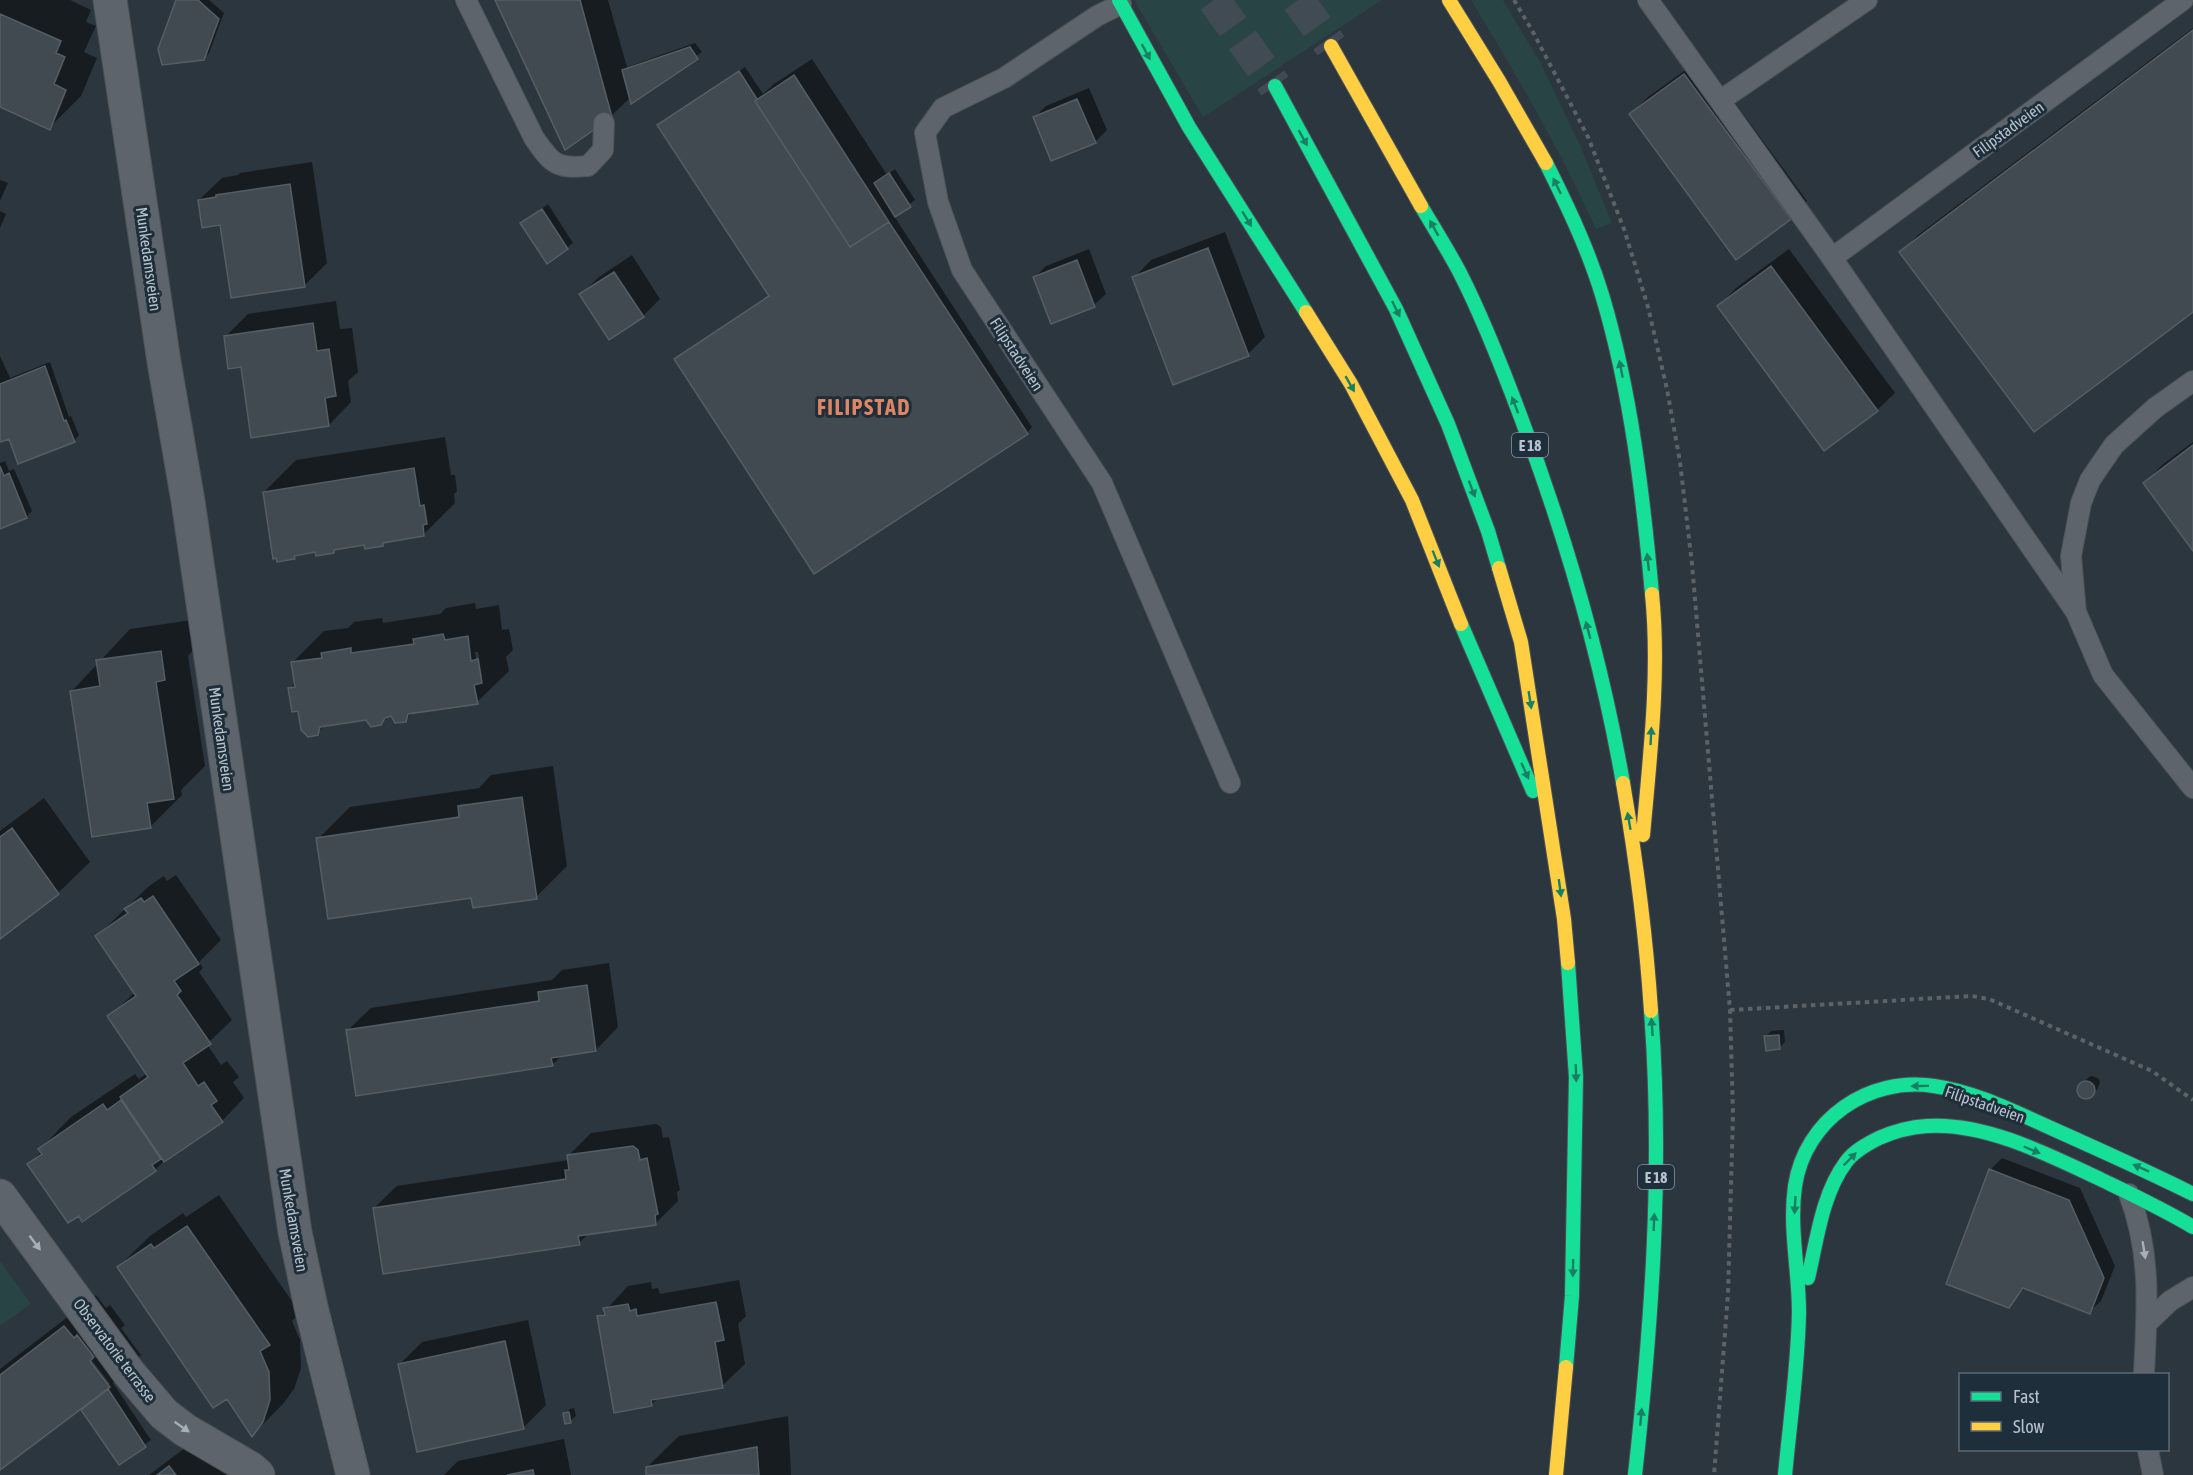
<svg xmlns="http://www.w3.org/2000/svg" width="2193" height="1475" font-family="'Asap Condensed',sans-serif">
<rect width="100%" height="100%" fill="#2c363e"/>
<path fill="#284444" d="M1134,0H1382L1203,117Z
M1471,0H1503L1540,62L1579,143L1612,223L1596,229C1559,148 1517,76 1471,0Z
M0,1261L31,1304L0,1326Z"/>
<path fill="#0007" fill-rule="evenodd" d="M0,0H70L91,10L86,22L96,26L84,52L97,58L81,96L49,128L0,106Z
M177,0H209L224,13L209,53L203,59Z
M497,0H608L627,67L695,43L702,52L632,101L631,97L611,116Z
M2193,28V310L1901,252L1918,235Z
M1702,58L1807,201L1790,218L1631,114L1648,97Z
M812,59L887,175L895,169L915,200L894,216L1032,427L1027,433L675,359L770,295L659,125L745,67L763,94L774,84Z
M1089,88L1107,130L1095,142L1035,117L1046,106Z
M312,162L327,263L304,286L222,223L199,200L222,178L238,175L240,173Z
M0,180L8,183L0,201Z
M548,204L573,243L567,248L522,223Z
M0,211L6,214L0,228Z
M1225,232L1265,337L1248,354L1134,278L1151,260Z
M1089,249L1106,294L1094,305L1035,277L1046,266Z
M1789,249L1895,393L1877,410L1719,306L1736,288Z
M632,255L660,299L643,316L581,294L599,277Z
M336,301L340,329L352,328L358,372L348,381L351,402L329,425L243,365L225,337L248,314Z
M0,356L10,378L50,362L69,417L71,416L79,435L74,441L9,437L0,435Z
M445,437L451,475H455L457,491L454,494L455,503L424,534L387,540L382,545L365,543L337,548L333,552L316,551L298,554L294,558L264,492L296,460Z
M2193,442V548L2145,483L2162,465Z
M5,461L9,471L14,469L32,511L26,517L0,527V463Z
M475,603L476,609L499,605L502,630L509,629L513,650L506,657L509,671L477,702L415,711L405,720L391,715L380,724L367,719L326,724L317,734L300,710L289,689L296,682L293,662L324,631L348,628L354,622L382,618L383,623L440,614L446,608ZM475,652H478L482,677H479Z
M192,620L196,647L188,656L205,766L181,790L182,795L150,827L71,692L130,629Z
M553,766L567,866L536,897L318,839L350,807L479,788L491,775Z
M44,798L90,862L58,893L0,937V831Z
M176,875L221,940L199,962L203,968L199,972L232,1020L207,1044L221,1065L227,1061L239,1077L233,1082L244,1098L222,1121L166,1159L155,1170L29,1164L42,1151L40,1149L71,1117L135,1074L139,1079L147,1073L109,1017L135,992L97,936L149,886L164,876L167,881Z
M609,963L618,1027L596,1050L562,1055L552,1065L348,1030L371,1008L552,980L562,970Z
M1784,1030L1785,1042L1779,1048L1765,1037L1771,1031Z
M2091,1076L2098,1078L2100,1082L2097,1090L2091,1095L2086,1097L2081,1096L2078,1089L2080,1084Z
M656,1124L661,1127L663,1138L669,1137L680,1190L677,1192L678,1201L656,1223L589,1233L579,1243L374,1208L397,1186L569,1160L568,1156L591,1133Z
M2002,1158L2080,1188L2115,1266L2101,1301L2089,1312L2026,1287L2009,1306L1990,1170Z
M219,1195L300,1313L292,1321L300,1340L301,1368L294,1389L283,1404L252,1435L228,1397L118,1267L150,1236L183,1213L186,1217Z
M739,1280L746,1316L738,1324L745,1364L722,1386L659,1397L651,1405L599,1317L628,1286L651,1282L652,1289L658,1288L660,1294Z
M96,1295L106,1308L110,1305L125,1325L121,1328L141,1355L113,1383L151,1440L120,1463L87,1403L0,1469V1369ZM87,1354L110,1384H106L84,1356Z
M528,1320L546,1405L523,1428L399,1365L422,1342Z
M574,1408L576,1416L570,1421L565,1414L570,1409Z
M788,1416L791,1475H648L647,1467L679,1436Z
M201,1436L230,1475H149Z
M564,1439L571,1475H444L458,1461Z"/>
<path fill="#424a51" stroke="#545e65" stroke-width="1.5" d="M176,0H198L219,19L204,60L162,65L158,49Z
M495,0H580L612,117L565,150Z
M0,14L61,41L56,53L65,57L54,84L66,90L50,130L0,107Z
M2193,30V312L2034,432L1899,252Z
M690,47L698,59L631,104L622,70Z
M739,71L757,99L755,101L850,247L889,222L1028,434L814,574L674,359L769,296L657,125Z
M1684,74L1791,219L1736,260L1629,114Z
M794,75L889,222L850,247L755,101Z
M1077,99L1096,143L1051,161L1033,117Z
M889,173L911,207L895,217L874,183Z
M290,184L305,287L231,298L220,225L202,228L198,200L216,197V195Z
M542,209L568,249L547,264L520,223Z
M1208,248L1249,356L1173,385L1132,277Z
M1077,260L1095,307L1051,324L1033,277Z
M1771,266L1878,411L1824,451L1717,306Z
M614,272L644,317L609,340L579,294Z
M313,323L317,351L329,349L336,396L325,398L329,426L251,438L241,367L228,369L224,336Z
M45,366L64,421L66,420L75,442L18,464L9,439L1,442L0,439V384Z
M2193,445V551L2143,483Z
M0,466L4,476L9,473L27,518L0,529Z
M414,468L420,506L424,505L427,524L423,525L424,536L383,543V546L365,549L364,545L334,550V553L316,556L315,552L294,556L295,559L277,562L276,558L273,559L263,492Z
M443,634L445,640L468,636L471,661L478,659L482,683L474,685L478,704L408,714L406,722L395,723L391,716L385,718L381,725L371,727L366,720L320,727L318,735L308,737L301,730L298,711L292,712L288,688L295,687L291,662L322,658L321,653L351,648V653L414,644L413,639Z
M161,651L165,680L156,682L174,799L147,803L151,828L92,837L70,691L100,686L96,660Z
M522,797L537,899L473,908L471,898L328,919L316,838L459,817L458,806Z
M12,828L59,894L0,939V837Z
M153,896L199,964L174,981L181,991L177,995L211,1044L183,1063L198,1086L204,1082L217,1101L211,1105L223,1122L164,1162L120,1097L148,1077L107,1016L136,996L95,936L128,913L124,909L141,898L144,902Z
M587,985L596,1051L551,1058L553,1066L356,1096L346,1030L539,1001L538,992Z
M1779,1035L1780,1049L1766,1051L1764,1036Z
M2077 1090a9 9 0 1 1 18 0a9 9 0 1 1-18 0Z
M121,1100L161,1159L152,1165L156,1171L82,1222L79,1216L68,1223L27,1164L42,1154L38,1149L103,1104L107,1110Z
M633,1146L638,1150L640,1160L647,1158L658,1214L655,1215L656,1225L578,1236L580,1245L383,1274L373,1208L566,1179L565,1170H569L567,1155Z
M1989,1169L2069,1200L2104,1278L2090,1314L2023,1288L2009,1308L1946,1284Z
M187,1226L270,1345L260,1351L269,1372L270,1400L263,1422L252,1437L227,1399L213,1408L117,1267L151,1244L154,1248Z
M716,1302L724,1340L715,1342L723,1388L651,1400L652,1406L614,1413L597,1316L605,1315L603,1308L628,1304L630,1311L636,1309L637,1316Z
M64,1326L74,1338L77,1335L94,1357L90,1361L110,1387L0,1470V1375Z
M505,1341L524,1429L417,1452L398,1364Z
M108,1389L146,1447L119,1465L81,1410Z
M569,1412L571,1423L565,1424L563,1413Z
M757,1447L759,1475H646V1467Z
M169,1466L176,1475H157Z
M533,1470L534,1475H507Z"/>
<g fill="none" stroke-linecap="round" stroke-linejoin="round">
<path stroke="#414b54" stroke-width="33" stroke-dasharray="33 16" stroke-linecap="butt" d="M1214,0L1275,86
M1298,0L1331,46"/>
<g stroke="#4b5258" stroke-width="22">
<path id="lane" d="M466,0L534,138C552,164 556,169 588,166L603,150L604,123
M1648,0L1832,258L2076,612
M1121,4L1097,16L1004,78L943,108L925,133L938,202L962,270L1102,483L1230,783
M1721,100L1867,0
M1832,258L2183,0
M2193,381L2155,408L2114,445L2090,480L2081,503L2071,556L2076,612L2103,675L2193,788
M2129,1194C2152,1254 2147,1311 2144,1374
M2147,1323L2170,1301L2193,1287
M2148,1450L2153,1475"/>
</g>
<g stroke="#4b5258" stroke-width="35">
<path id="street" d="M110,0L164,362L188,501L295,1232L311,1307L353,1475
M0,1196L129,1373L164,1414L185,1430L250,1468L258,1475"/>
</g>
<g stroke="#4b5258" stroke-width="16">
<path id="fast" d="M1119,0L1189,127L1306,312
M1275,86L1396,309L1448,424L1488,531L1499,568
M1546,163C1568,207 1589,251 1603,298C1631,393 1643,495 1652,594
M1421,206C1434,228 1448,250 1460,273C1483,318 1502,367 1520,415C1565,534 1601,657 1623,783
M1461,624L1533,791
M1808,1278C1817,1240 1822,1194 1846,1162C1854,1151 1867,1144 1879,1138C1895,1131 1910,1127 1927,1126C1985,1122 2049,1155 2100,1179C2131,1194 2163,1209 2193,1227
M1566,1367L1572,1296L1576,1077L1568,963
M1635,1475C1652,1321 1663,1166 1651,1011
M1785,1475C1790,1421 1798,1367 1799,1312C1799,1270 1789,1228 1795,1186C1805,1120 1868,1076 1934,1086C1976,1092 2015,1112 2053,1129C2100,1150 2147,1171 2193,1194"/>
</g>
<g stroke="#4b5258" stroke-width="16">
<path id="slow" d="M1449,0L1499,81L1546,163
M1331,46L1421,206
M1306,312L1351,384L1412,500L1461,624
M1499,568L1521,642L1564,919L1568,963
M1623,783C1636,859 1646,934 1651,1011
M1643,835C1650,756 1660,673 1652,594
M1556,1475L1566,1367"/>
</g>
<path stroke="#5b6368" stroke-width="4" stroke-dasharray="4.5 4.5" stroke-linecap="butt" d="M1514,0L1533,32L1588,137L1624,229L1648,307L1667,389L1680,462L1692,564L1730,1010L1733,1114L1728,1294L1714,1475
M1730,1010L1972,996L1989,999L2152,1071L2193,1100"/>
<use href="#lane" stroke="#5d646b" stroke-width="20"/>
<use href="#street" stroke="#5d646b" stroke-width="33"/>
<use href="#fast" stroke="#16e098" stroke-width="14"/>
<use href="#slow" stroke="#ffcf43" stroke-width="14"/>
</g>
<defs><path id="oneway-solid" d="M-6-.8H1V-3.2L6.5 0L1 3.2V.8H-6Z" transform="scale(1.5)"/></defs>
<g fill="#1a7e64">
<use href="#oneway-solid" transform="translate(1146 52) rotate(62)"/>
<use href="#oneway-solid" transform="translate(1303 138) rotate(61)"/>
<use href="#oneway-solid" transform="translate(1557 186) rotate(-116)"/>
<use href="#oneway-solid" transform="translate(1247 219) rotate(58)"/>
<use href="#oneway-solid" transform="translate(1434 228) rotate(-119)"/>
<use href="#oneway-solid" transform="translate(1396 309) rotate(64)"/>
<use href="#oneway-solid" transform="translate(1621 369) rotate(-101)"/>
<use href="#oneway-solid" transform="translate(1350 384) rotate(60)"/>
<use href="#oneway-solid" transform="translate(1515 405) rotate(-111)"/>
<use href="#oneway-solid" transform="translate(1472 489) rotate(69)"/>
<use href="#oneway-solid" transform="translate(1436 559) rotate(68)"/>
<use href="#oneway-solid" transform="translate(1648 562) rotate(-96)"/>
<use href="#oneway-solid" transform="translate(1588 630) rotate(-105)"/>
<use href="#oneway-solid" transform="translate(1530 700) rotate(81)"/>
<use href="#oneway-solid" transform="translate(1651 736) rotate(-87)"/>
<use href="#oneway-solid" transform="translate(1525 771) rotate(66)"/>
<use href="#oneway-solid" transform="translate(1629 821) rotate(-100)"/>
<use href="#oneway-solid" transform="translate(1560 888) rotate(82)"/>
<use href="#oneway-solid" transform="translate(1652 1027) rotate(-94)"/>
<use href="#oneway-solid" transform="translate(1576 1073) rotate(88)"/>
<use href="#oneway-solid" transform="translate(1920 1086) rotate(179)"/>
<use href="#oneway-solid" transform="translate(2032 1150) rotate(23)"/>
<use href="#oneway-solid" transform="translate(1850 1159) rotate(-45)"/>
<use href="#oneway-solid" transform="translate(2141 1168) rotate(-156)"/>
<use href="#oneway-solid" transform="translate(1795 1205) rotate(93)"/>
<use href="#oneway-solid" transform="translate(1654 1222) rotate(-88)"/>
<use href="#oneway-solid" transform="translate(1573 1268) rotate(91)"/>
<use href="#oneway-solid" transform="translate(1641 1417) rotate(-85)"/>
</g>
<g fill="#a5b0ba">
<use href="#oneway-solid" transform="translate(35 1243) rotate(53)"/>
<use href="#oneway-solid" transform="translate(2144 1250) rotate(81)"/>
<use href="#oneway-solid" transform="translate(182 1427) rotate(35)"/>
</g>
<g text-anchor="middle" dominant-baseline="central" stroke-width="6" stroke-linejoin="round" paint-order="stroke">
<g fill="#1e2e3a" stroke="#8996a2" stroke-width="1.5">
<rect x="1512" y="433" width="36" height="24" rx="4.5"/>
<rect x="1638" y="1165" width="36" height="24" rx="4.5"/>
</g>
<g font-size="15" font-weight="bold" fill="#b7c3ce">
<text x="1530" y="445">E 18</text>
<text x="1656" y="1177">E 18</text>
</g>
<g font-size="16" fill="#b7c3ce" stroke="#1e2e3a">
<text transform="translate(2008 129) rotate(-36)">Filipstadveien</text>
<text transform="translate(149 259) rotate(82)">Munkedamsveien</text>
<text transform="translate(1017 354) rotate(57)">Filipstadveien</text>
<text transform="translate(222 739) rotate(82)">Munkedamsveien</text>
<text transform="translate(1985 1104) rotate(19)">Filipstadveien</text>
<text transform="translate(294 1220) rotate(80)">Munkedamsveien</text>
<text transform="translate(115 1350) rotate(53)">Observatorie terrasse</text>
</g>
<g font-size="22" font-weight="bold" letter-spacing="1.5" fill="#df8561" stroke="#1e2e3a">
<text x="864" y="407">FILIPSTAD</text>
</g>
</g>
<rect x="1959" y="1373" width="210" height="78" fill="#1e2e3a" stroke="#5b6a75" stroke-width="1.5"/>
<rect x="1971" y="1392" width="30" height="9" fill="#16e098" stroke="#5b6a75" stroke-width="1.5"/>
<text x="2013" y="1403" font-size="18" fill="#b7c3ce">Fast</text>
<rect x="1971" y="1422" width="30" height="9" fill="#ffcf43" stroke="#5b6a75" stroke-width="1.5"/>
<text x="2013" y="1433" font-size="18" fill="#b7c3ce">Slow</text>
</svg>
